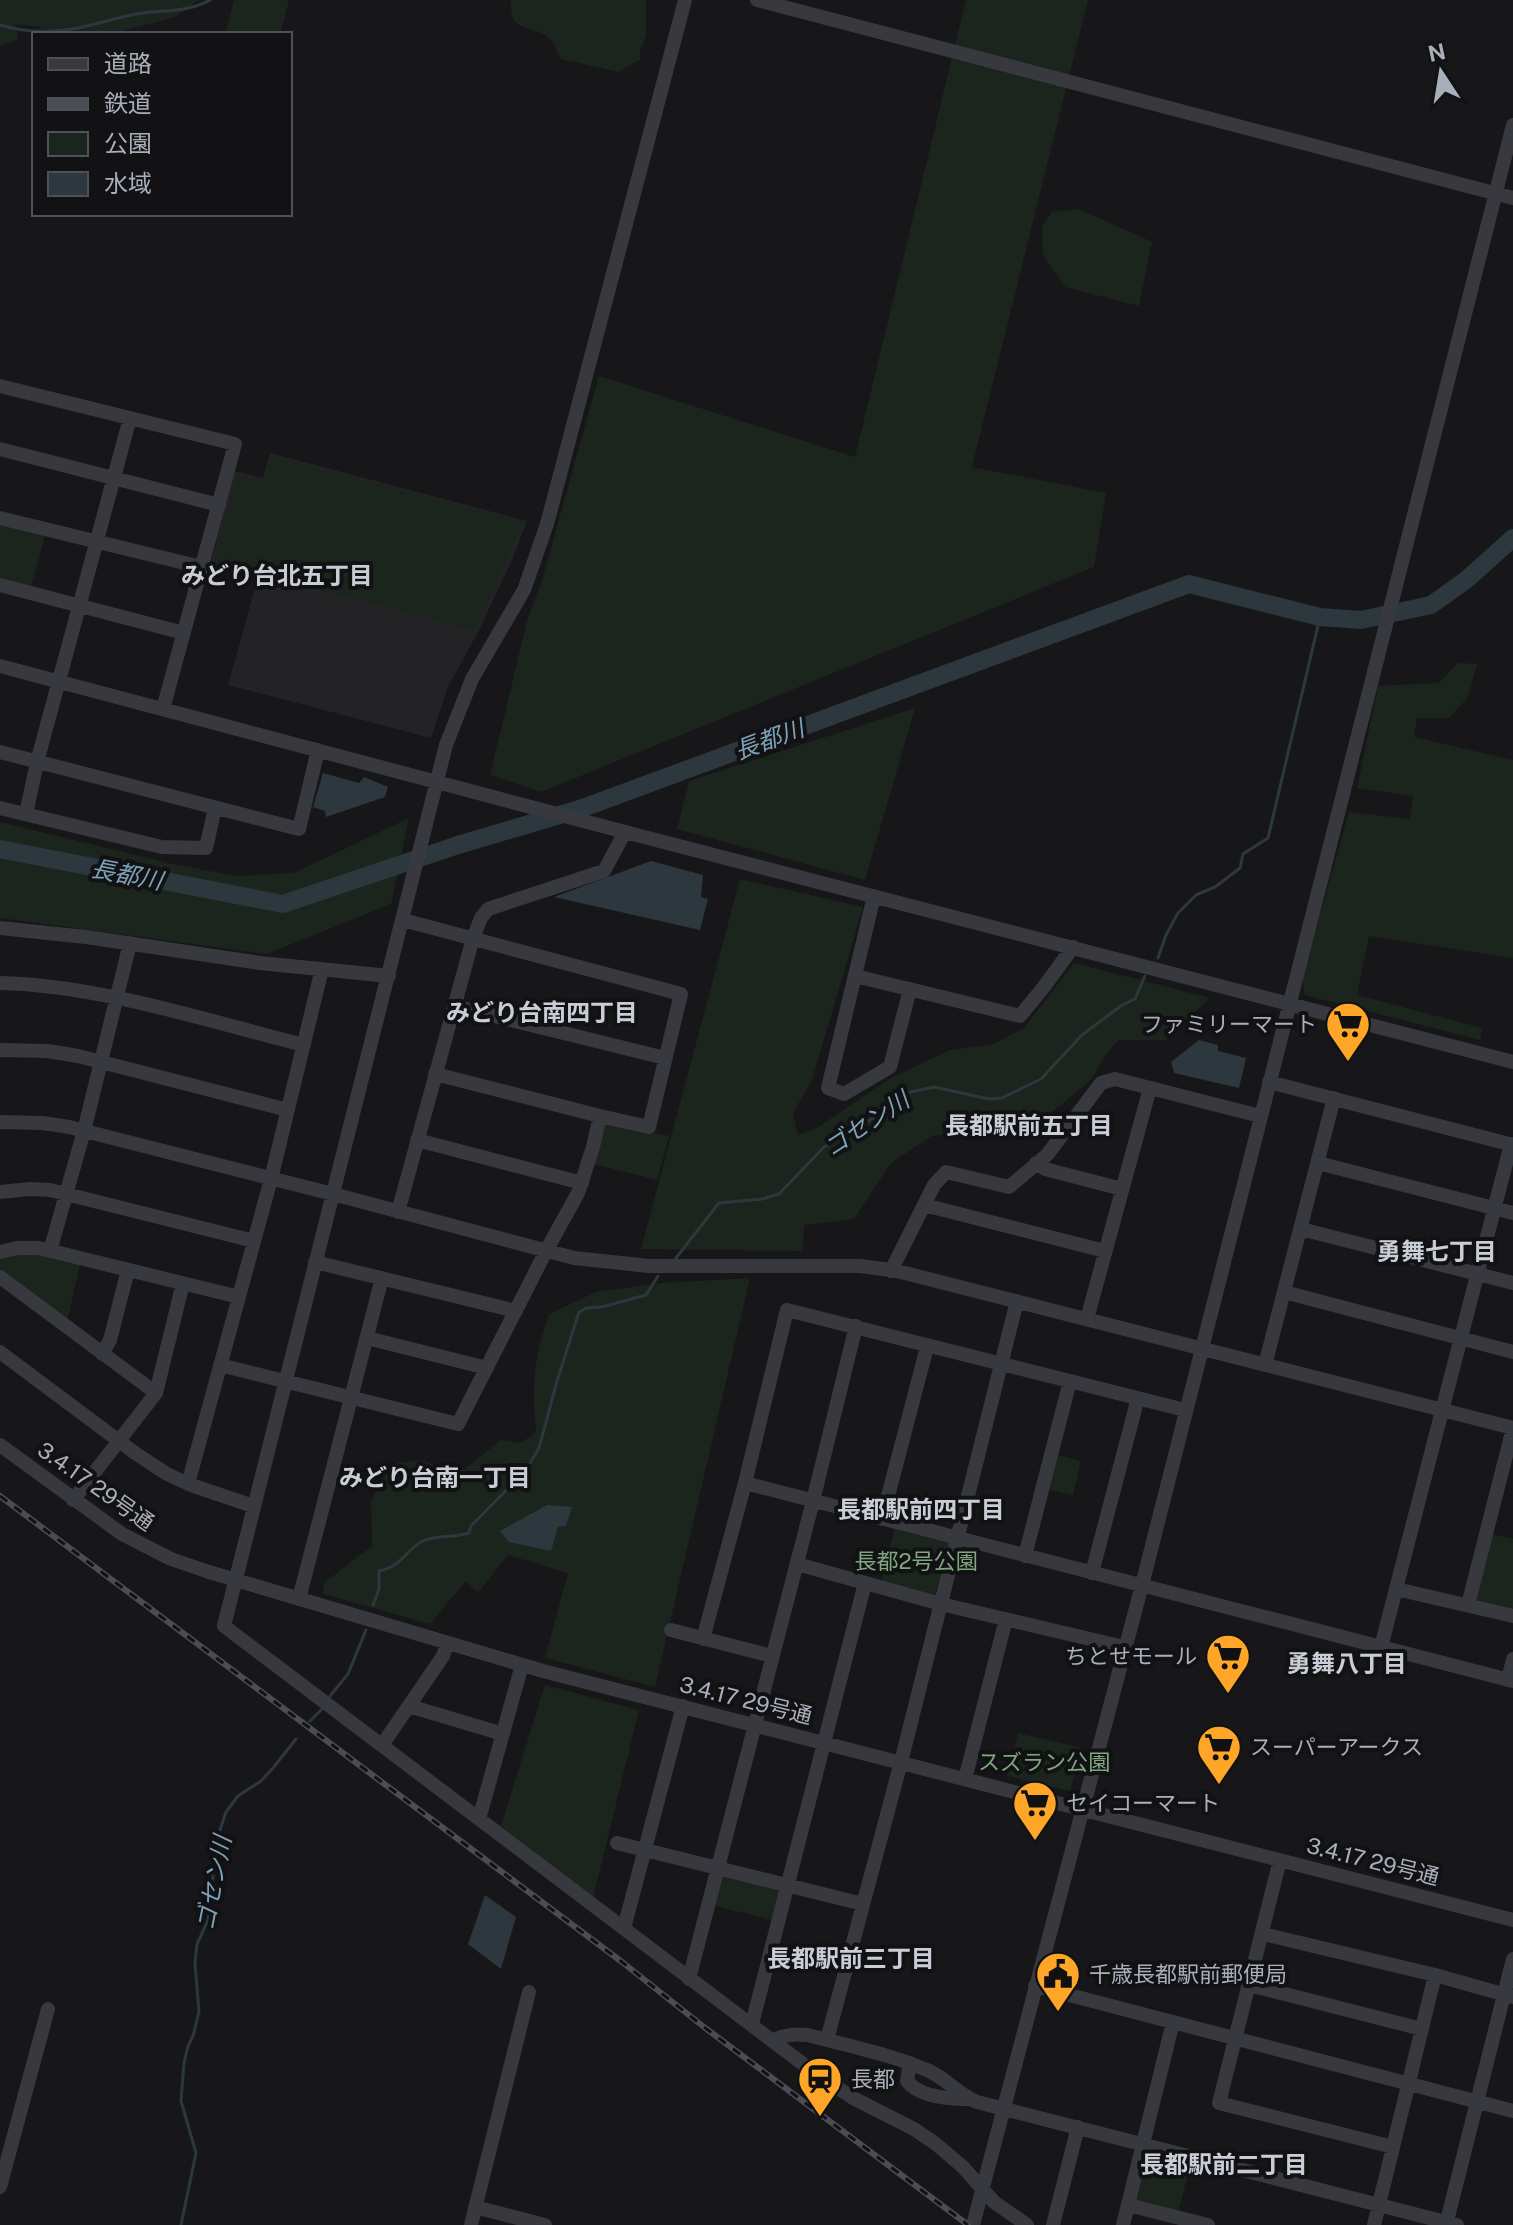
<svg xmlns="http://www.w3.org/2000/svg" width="1513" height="2225" font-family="'Public Sans','Noto Sans JP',sans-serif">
<rect width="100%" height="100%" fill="#171719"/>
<path fill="#232326" d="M270,453L527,521L512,560L478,632L448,687L431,738L228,685L258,577L211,563L234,471L263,478Z"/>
<path fill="#1c251d" d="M0,0H198L176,17L110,34H35L42,27L15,24L18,40L0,46Z
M234,0H289L280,34H225Z
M511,0H646V35L640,50V59L619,72L561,59C558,54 556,46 552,41C535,22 508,37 511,0Z
M966,0H1088L972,467L1106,493L1094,567L541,792L490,775L527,621L543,577L599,376L855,457Z
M1079,209L1152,242L1139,306L1065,287L1043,255L1042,226L1052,212Z
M271,456L524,522L475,630L214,562L237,475L264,481Z
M0,525L45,536L31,587L0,579Z
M1458,663L1477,664L1468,697L1449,718H1417L1414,737L1513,760V958L1369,936L1357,995L1482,1028L1480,1040L1305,995L1302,979L1349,812L1410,819L1413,796L1357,788L1378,686L1439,683Z
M915,708L865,880L677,829L689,781Z
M409,818L391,904L267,954L0,918V822L173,864L236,876L294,873Z
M740,879L863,907L812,1080L793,1113L798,1135L817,1128L889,1079L950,1050L994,1044L1024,1028L1074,963L1210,998L1165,1040H1118L1105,1056L1091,1080L1052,1112L994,1125L932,1136L891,1163L854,1219L804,1225L803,1251L641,1249Z
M605,1122L669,1136L657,1180L594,1164Z
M36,1252L80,1264L67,1322L0,1271V1258L16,1253Z
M750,1278L655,1687L545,1658L568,1573L508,1555L478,1593L466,1581L430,1624L323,1594L324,1583L372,1546L371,1500L384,1477L398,1463L423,1460L440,1468L464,1470L501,1440L521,1443L536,1432C531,1387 534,1357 549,1314L596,1292L661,1283Z
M1057,1455L1081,1461L1073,1495L1048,1489Z
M895,1527L950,1542L935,1595L882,1581Z
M1492,1534L1513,1539V1609L1476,1601Z
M545,1685L639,1710L593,1898L501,1826Z
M1018,1733L1082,1748L1070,1791L1007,1776Z
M723,1873L781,1889L773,1920L714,1906Z
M1144,2150L1191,2161L1178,2213L1131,2201Z"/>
<path fill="#2c383e" d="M323,773L359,783L364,777L388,787L385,797L326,817L325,811L313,807Z
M651,861L703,875L701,897L708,899L700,930L554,897Z
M1199,1040L1218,1045V1051L1246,1058L1239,1088L1174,1073L1171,1062Z
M547,1505L572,1507L566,1526L558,1527L551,1551L509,1542L500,1531Z
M485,1895L516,1917L501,1969L468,1944Z"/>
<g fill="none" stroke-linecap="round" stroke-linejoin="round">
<path stroke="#2c383e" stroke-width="3" d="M0,25C29,34 58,33 87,26C106,22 124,15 143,13C167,10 189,12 210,0
M1158,958L1166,935L1178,913L1196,895L1215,887L1240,868L1243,854L1268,838L1320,617
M676,1258L719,1203L762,1199L779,1194L824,1147L878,1115L910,1092L934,1087L989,1099L1002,1098L1041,1079L1082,1035L1122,1005L1135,999L1145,976
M373,1605L379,1589V1571C404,1565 404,1551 423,1541C434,1535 455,1538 469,1533L471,1526L526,1470L539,1448L557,1381L579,1312L587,1308L602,1307L646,1295L658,1276
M330,1696L348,1674L366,1630
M310,1721L322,1709
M181,2225L196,2153L181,2101L184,2063L188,2046L193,2036L199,2012L195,1963L197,1944L208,1920L217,1839L226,1812L238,1796L261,1781L273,1768L296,1739"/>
<path stroke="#2c383e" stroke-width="18" d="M0,849L283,904L458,845L580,809L1189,584L1320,617L1361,620L1431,605L1466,580L1513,538"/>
<path stroke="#38393f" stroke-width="14" d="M685,0L547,524L524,590L472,679L446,745L224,1626L811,2070L853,2098L914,2129L936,2144L963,2167L994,2202L1027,2225
M757,0L1513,198
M0,386L235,444L163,709
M0,449L219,505
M0,518L201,567
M0,585L184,633
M0,666L625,832L1513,1062
M0,752L299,829L318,750
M0,808L162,847L206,848L215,808
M26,814L37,762L130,418
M874,896L828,1088L844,1094L890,1067L910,989
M403,920L681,994L649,1127L600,1116L435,1074
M0,928L86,937L260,963L389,976
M855,976L1020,1016L1043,988L1073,947
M0,983C98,985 208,1021 304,1045
M454,1006L665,1058
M0,1050L48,1051L78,1056L288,1110
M1269,1082L1513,1145
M0,1122L43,1123L69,1127L333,1194L574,1258L649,1266H861L897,1271L1513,1428
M417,1140L582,1183
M1036,1163L1045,1169L1122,1189
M1318,1163L1513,1213
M0,1192L30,1189L50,1190L254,1241
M924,1205L1105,1251
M398,1212L473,938L481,918L488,909L604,871L625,832
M1301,1229L1513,1283
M50,1251L84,1131L130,943
M0,1252L17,1248H39L239,1297
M315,1262L516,1311
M891,1271L934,1185L946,1172L1009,1187L1047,1155L1101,1083L1115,1079L1260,1116
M0,1277L156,1393
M1284,1292L1513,1352
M1087,1319L1150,1088
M367,1338L487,1368
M0,1352L135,1453L167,1474L191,1485L253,1506
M102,1354L110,1340L128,1270
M220,1365L458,1424L546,1251L578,1193L593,1147L600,1116
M1265,1365L1334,1098
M0,1445L122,1534L171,1559L209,1572L543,1671L1513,1920
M745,1483L1513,1681
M188,1484L271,1179L322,969
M73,1500L156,1393L183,1283
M882,1519L927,1347
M1025,1556L1070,1381
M797,1564L941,1604L1124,1647
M1092,1573L1138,1398
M1396,1589L1513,1616
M299,1599L382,1278
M1468,1605L1513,1428
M671,1630L772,1656
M703,1639L745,1483L787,1310L1185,1410
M1381,1647L1511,1144
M1508,1680L1513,1659
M409,1706L503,1734
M382,1745L443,1656L447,1644
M965,1779L1006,1619
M479,1819L522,1665
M617,1843L863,1904
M1280,1860L1219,2103L1393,2147
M624,1928L683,1706
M1263,1934L1435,1975L1513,1997
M689,1979L813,1501L856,1326
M1249,1985L1422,2029
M1035,1986L1513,2111
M752,2024L865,1583
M774,2040C786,2034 795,2034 808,2035C848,2046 891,2054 929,2071C947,2079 959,2095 977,2102L1457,2225
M827,2040L901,1762L1017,1301
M910,2063L907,2081C919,2097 949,2099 968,2099
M0,2187L48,2009
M1128,2205L1208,2225
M475,2207L545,2225
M471,2225L529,1992
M973,2225L1142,1585L1513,125
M1053,2225L1078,2127
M1123,2225L1173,2022
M1374,2225L1435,1975
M1446,2225L1513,1959"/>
<g stroke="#4a4e54" stroke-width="6">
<path id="rail" d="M0,1496L622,1962L704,2027L968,2225"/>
</g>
<use href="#rail" stroke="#121214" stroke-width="3" stroke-dasharray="9" stroke-linecap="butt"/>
</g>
<defs>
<g id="supermarket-pin" transform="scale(2.3)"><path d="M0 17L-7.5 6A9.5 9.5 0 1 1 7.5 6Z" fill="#ffa629" stroke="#121214"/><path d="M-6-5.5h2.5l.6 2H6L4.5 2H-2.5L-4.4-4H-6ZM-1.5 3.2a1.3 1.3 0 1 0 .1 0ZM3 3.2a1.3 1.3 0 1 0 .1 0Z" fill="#111"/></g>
<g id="civic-pin" transform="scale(2.3)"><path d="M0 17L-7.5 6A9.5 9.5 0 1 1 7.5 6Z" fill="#ffa629" stroke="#121214"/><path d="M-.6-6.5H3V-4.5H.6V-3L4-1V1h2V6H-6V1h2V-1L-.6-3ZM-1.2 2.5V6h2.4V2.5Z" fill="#111"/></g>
<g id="station-pin" transform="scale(2.3)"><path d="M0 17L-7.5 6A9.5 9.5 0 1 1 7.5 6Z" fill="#ffa629" stroke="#121214"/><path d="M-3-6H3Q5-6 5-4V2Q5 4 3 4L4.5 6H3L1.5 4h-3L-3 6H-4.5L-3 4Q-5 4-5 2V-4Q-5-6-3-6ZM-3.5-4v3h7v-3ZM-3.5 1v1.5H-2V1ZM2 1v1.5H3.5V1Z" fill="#111"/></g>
</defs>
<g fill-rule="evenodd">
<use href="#supermarket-pin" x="1348" y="1024"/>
<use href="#supermarket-pin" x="1228" y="1656"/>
<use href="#supermarket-pin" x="1219" y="1747"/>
<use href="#supermarket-pin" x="1035" y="1803"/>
<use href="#civic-pin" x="1058" y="1974"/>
<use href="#station-pin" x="820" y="2079"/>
</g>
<g text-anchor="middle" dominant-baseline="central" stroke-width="8" stroke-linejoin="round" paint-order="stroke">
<g font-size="22" fill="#a8afba" stroke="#121214" text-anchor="start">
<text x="1317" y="1024" text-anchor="end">ファミリーマート</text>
<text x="1197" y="1656" text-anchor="end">ちとせモール</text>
<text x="1250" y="1747">スーパーアークス</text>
<text x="1066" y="1803">セイコーマート</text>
<text x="1089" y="1974">千歳長都駅前郵便局</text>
<text x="851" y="2079">長都</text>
</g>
<g font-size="22" fill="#a8afba" stroke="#121214">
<text transform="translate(96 1486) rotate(35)">3.4.17 29号通</text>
<text transform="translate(746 1700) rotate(14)">3.4.17 29号通</text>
<text transform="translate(1373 1861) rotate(14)">3.4.17 29号通</text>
</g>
<g font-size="22" fill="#7fa67e" stroke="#121214">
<text x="916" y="1561">長都2号公園</text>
<text x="1044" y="1762">スズラン公園</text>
</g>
<g font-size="24" font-weight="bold" fill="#c9ced6" stroke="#121214">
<text x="277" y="575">みどり台北五丁目</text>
<text x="542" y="1012">みどり台南四丁目</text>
<text x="1029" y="1125">長都駅前五丁目</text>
<text x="1437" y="1251">勇舞七丁目</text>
<text x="435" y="1477">みどり台南一丁目</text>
<text x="921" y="1509">長都駅前四丁目</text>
<text x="1347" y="1663">勇舞八丁目</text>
<text x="851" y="1958">長都駅前三丁目</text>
<text x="1224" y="2164">長都駅前二丁目</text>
</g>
<g font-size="24" font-style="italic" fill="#7da1b7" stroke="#121214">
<text transform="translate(769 739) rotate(-20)">長都川</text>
<text transform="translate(127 874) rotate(11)">長都川</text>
<text transform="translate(866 1123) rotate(-33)">ゴセン川</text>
<text transform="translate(213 1883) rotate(-79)">ゴセン川</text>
</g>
</g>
<rect x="32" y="32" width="260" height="184" fill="#121214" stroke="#4e5156" stroke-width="2"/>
<rect x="48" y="58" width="40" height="12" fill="#38393f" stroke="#4e5156" stroke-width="2"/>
<text x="104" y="72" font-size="24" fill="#a8afba">道路</text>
<rect x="48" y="98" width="40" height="12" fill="#4a4e54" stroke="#4e5156" stroke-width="2"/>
<text x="104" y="112" font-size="24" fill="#a8afba">鉄道</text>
<rect x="48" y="132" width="40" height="24" fill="#1c251d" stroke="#4e5156" stroke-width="2"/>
<text x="104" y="152" font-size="24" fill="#a8afba">公園</text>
<rect x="48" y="172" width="40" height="24" fill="#2c383e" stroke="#4e5156" stroke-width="2"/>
<text x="104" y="192" font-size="24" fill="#a8afba">水域</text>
<g transform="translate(1441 72) rotate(348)" stroke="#121214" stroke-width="6" paint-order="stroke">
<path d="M0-6L14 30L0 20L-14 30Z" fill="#a8afba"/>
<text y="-12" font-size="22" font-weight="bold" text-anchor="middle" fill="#a8afba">N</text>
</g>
</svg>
